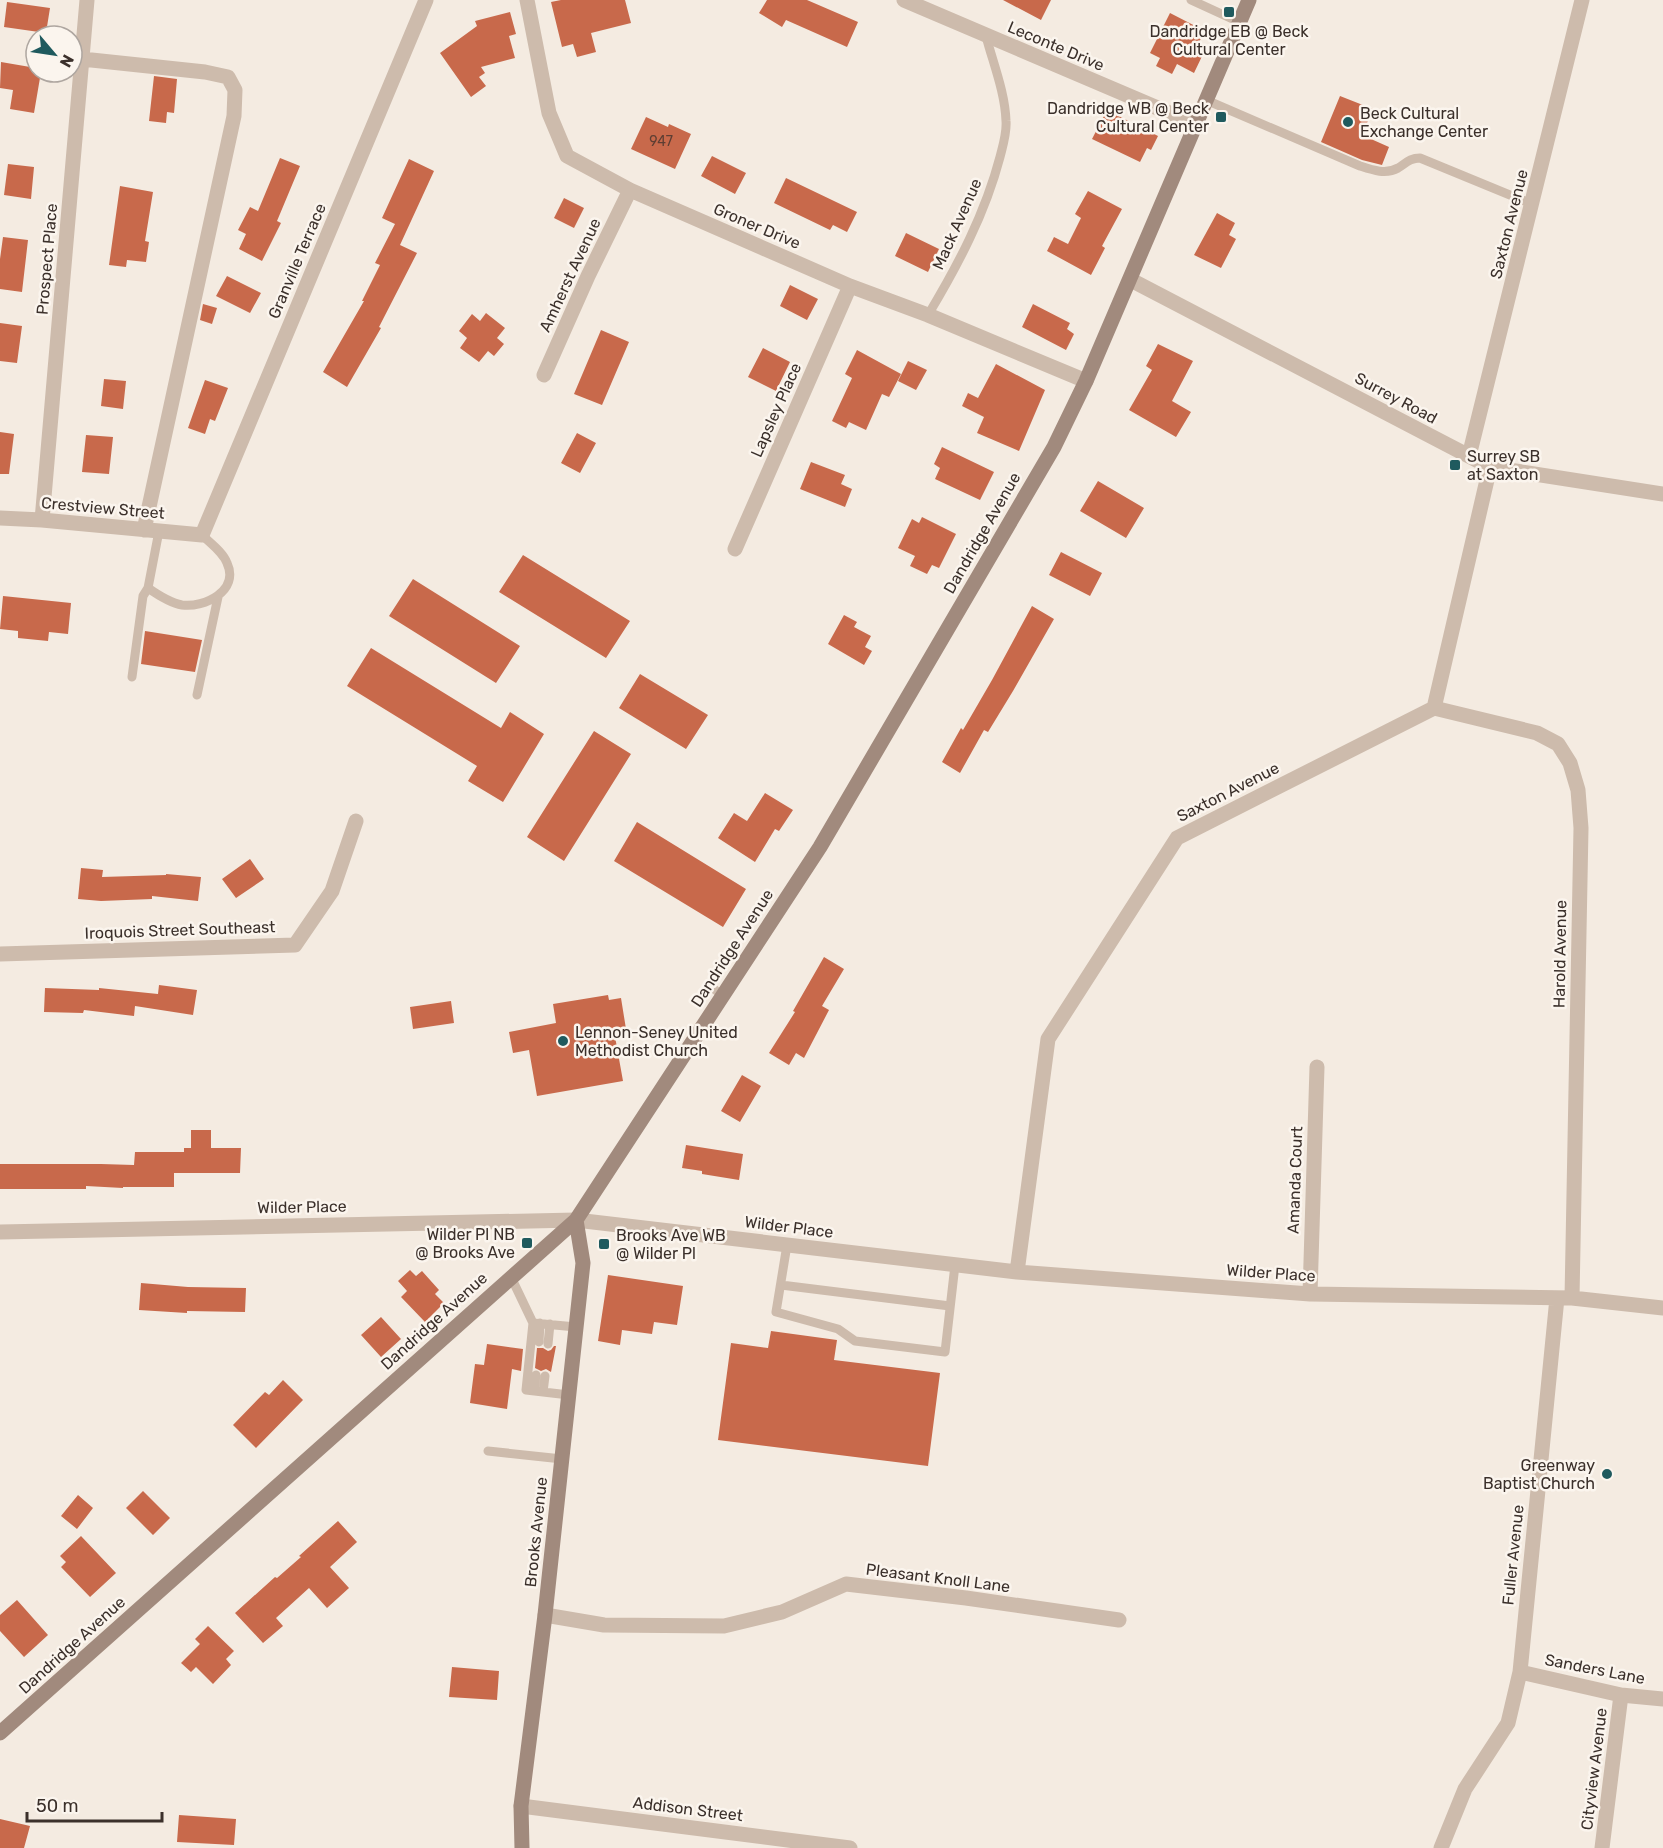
<svg xmlns="http://www.w3.org/2000/svg" width="1663" height="1848" font-family="Rubik,sans-serif">
<rect width="100%" height="100%" fill="#f4ebe1"/>
<path fill="#c8694b" d="M561,0H625L631,23L591,33L596,52L577,57L573,44L562,47L551,2Z
M767,0H807L858,22L847,47L786,20L782,27L759,13Z
M1003,0H1051L1041,20Z
M7,2L50,8L46,33L4,27Z
M510,12L516,34L509,36L515,58L481,67L485,73L479,77L486,86L471,97L440,53L477,26L475,21Z
M1170,13L1205,31L1197,46L1205,50L1194,73L1177,64L1172,74L1156,66L1160,58L1150,53Z
M1,62L36,68V72H41L34,113L10,109L13,90L0,88Z
M154,76L177,79L174,113L167,112L166,123L149,121Z
M1340,96L1373,109L1362,135L1389,147L1382,165L1362,160L1321,142Z
M1107,110L1158,136L1151,150L1147,148L1140,162L1092,139Z
M646,117L668,127L669,124L691,134L675,169L631,149Z
M712,156L746,173L735,194L701,176Z
M280,158L300,166L277,221L281,223L262,261L239,249L246,234L238,230L250,207L258,211Z
M409,159L434,171L400,245L417,253L379,327L381,328L347,387L323,372L364,301H362L380,265L375,263L395,224L382,218Z
M8,164L34,167L31,199L4,195Z
M786,178L857,212L847,232L833,225L830,230L774,203Z
M120,186L153,192L145,241L149,242L146,262L127,260L126,267L109,265Z
M1088,191L1122,209L1102,246L1105,248L1091,275L1047,251L1054,237L1068,244L1081,218L1075,214Z
M564,198L584,208L574,228L554,218Z
M1217,213L1235,223L1229,235L1236,239L1221,268L1194,255Z
M906,233L939,249L928,272L895,256Z
M3,237L28,240L22,292L0,289V259Z
M227,276L261,293L250,313L216,296Z
M790,285L818,299L807,320L780,306Z
M203,304L217,308L212,324L200,320Z
M1033,304L1070,323L1067,329L1074,334L1066,350L1022,327Z
M486,313L505,328L497,338L504,344L494,356L488,351L479,362L460,348L467,338L459,331L472,314L480,321Z
M0,323L22,326L17,363L0,361Z
M601,330L629,342L602,405L574,394Z
M1158,344L1193,361L1172,401L1191,412L1176,437L1129,410L1152,370L1146,366Z
M763,348L790,362L776,391L748,377Z
M857,350L901,374L889,397L882,394L866,430L849,422L846,428L832,421L852,378L845,374Z
M908,361L927,370L916,390L898,381Z
M996,364L1045,390L1019,451L977,433L984,417L962,406L968,393L978,398Z
M104,379L126,381L123,409L101,406Z
M205,380L228,388L215,421L210,419L205,434L188,428Z
M0,432L14,434L9,474H0Z
M577,433L596,443L580,473L561,463Z
M86,435L113,437L109,474L82,472Z
M942,447L994,472L980,500L935,479L940,468L934,464Z
M811,462L845,475L841,484L852,489L845,507L800,489Z
M1098,481L1144,508L1126,538L1080,511Z
M922,517L956,534L939,568L932,565L927,574L910,566L915,556L898,548L912,519L919,523Z
M1061,552L1102,573L1090,596L1049,575Z
M523,555L630,621L606,658L499,592Z
M413,579L520,646L496,683L389,616Z
M3,596L71,603L68,634L49,632L48,641L18,638V631L0,629Z
M1032,606L1054,619L1013,691L988,732L984,730L960,773L942,762L961,728L963,730L992,680Z
M844,615L857,622L854,627L871,636L865,647L872,651L864,665L828,644Z
M145,631L202,640L195,672L141,664Z
M371,648L501,728L510,712L544,734L503,802L468,781L477,766L347,686Z
M640,674L708,715L686,749L619,708Z
M594,731L631,754L564,861L527,837Z
M765,793L793,810L779,831L775,829L755,862L718,838L734,813L747,821Z
M637,822L746,889L723,927L614,861Z
M250,859L264,879L236,898L222,879Z
M81,868L103,870L102,877L166,875V874L201,877L198,901L152,896V899L101,901L78,899Z
M824,957L844,969L822,1006L829,1010L804,1058L796,1053L789,1065L769,1053L795,1012L793,1011Z
M159,985L197,990L193,1015L135,1006L134,1016L84,1010L83,1013L44,1012L45,988L99,990V988L158,994Z
M608,995L609,1000L621,998L626,1029L614,1031L623,1081L537,1096L529,1050L513,1053L509,1032L556,1023L553,1004Z
M451,1001L454,1023L413,1029L410,1007Z
M742,1075L761,1086L740,1122L721,1111Z
M191,1130H211V1148H241L240,1173H174V1187H123V1188L86,1186V1189H0V1164H101L134,1165L135,1152H184V1148H191Z
M686,1145L743,1154L739,1180L702,1174V1171L682,1168Z
M410,1270L416,1276L422,1271L439,1290L435,1294L444,1303L425,1322L401,1297L407,1291L398,1281Z
M608,1275L683,1286L677,1325L654,1322L652,1334L622,1330L620,1345L598,1341Z
M141,1283L188,1287L246,1288L245,1312L187,1311V1313L139,1310Z
M381,1317L401,1339L381,1357L361,1335Z
M771,1331L837,1340L834,1360L940,1373L928,1466L718,1440L731,1343L768,1348Z
M487,1344L523,1349L521,1371L512,1369L507,1409L470,1403L475,1364L484,1365Z
M554,1346H556L551,1372L546,1369L541,1371L535,1368L537,1348H543L548,1351L551,1350Z
M283,1380L303,1400L256,1448L233,1425L265,1392L269,1395Z
M143,1491L170,1518L153,1535L126,1508Z
M78,1495L93,1508L77,1529L61,1516Z
M338,1521L357,1542L330,1567L349,1588L327,1608L309,1588L276,1618L283,1626L263,1643L235,1613L275,1577L277,1578L301,1557L299,1556Z
M81,1536L116,1573L90,1597L61,1567L66,1562L60,1556Z
M17,1600L48,1635L24,1657L0,1631V1615Z
M208,1626L234,1651L226,1659L231,1665L213,1684L196,1667L191,1672L181,1663L200,1644L195,1639Z
M452,1667L499,1671L497,1700L449,1697Z
M179,1815L236,1819L234,1845L177,1842Z
M0,1819L30,1826L24,1848H0Z"/>
<g fill="none" stroke-linecap="round" stroke-linejoin="round">
<path stroke="#cdbbac" stroke-width="9" d="M1191,0L1239,22
M1206,100L1360,166C1372,170 1386,175 1398,168C1406,163 1410,158 1420,158L1532,204
M928,315C958,265 985,214 1000,157C1003,145 1007,133 1006,121C1005,92 993,63 986,36
M159,531L148,588C158,595 170,603 182,605C204,608 240,591 227,563C223,552 210,543 202,535
M132,677L143,596L148,588
M197,695L218,597
M710,986L722,995
M787,1245L776,1312L838,1329L855,1341L945,1352L955,1265
M511,1277L533,1323L576,1327
M781,1285L950,1306
M533,1323L526,1390L569,1395
M539,1342L540,1323
M548,1344L550,1324
M534,1391L536,1375
M543,1392L545,1376
M488,1451L562,1459"/>
<path stroke="#cdbbac" stroke-width="15" d="M527,0L549,113L567,156L630,190L850,286L928,315L1086,381
M904,0L1195,124
M82,59L205,72L228,77L235,90L234,116L144,530
M1131,280L1490,467L1663,494
M544,375L588,276L630,190
M1469,456L1582,0
M0,518L42,520L202,535L426,0
M42,520L87,0
M735,549L850,286
M1434,708L1537,733L1558,744L1570,763L1578,790L1581,828L1572,1298
M0,954L295,945L332,891L356,821
M0,1232L576,1220L1017,1272L1310,1294L1572,1298L1663,1308
M1017,1272L1048,1039L1177,838L1434,708L1490,467
M1310,1294L1317,1067
M545,1615L604,1625L724,1626L782,1612L846,1584L966,1598L1119,1620
M1520,1672L1621,1695L1663,1699
M521,1806L850,1848
M1441,1848L1465,1789L1508,1723L1520,1672L1557,1298
M1602,1848L1621,1695"/>
<path stroke="#a18a7d" stroke-width="15" d="M0,1733L576,1220L820,847L1054,447L1086,381L1249,0
M522,1848L521,1806L545,1615L583,1263L576,1220"/>
</g>
<g fill="#1f5a5e" stroke="#fbf5ee" stroke-width="2">
<rect x="1223" y="6" width="12" height="12" rx="3"/>
<rect x="1215" y="111" width="12" height="12" rx="3"/>
<circle cx="1348" cy="122" r="6"/>
<rect x="1449" y="459" width="12" height="12" rx="3"/>
<circle cx="563" cy="1041" r="6"/>
<rect x="521" y="1237" width="12" height="12" rx="3"/>
<rect x="598" y="1238" width="12" height="12" rx="3"/>
<circle cx="1607" cy="1474" r="6"/>
</g>
<g text-anchor="middle" dominant-baseline="central" stroke-width="5" stroke-linejoin="round" paint-order="stroke">
<g font-size="14" fill="#5e3e33">
<text x="661" y="141">947</text>
</g>
<g font-size="16" fill="#3b302b" stroke="#fbf5ee" text-anchor="start">
<text x="1229" y="31" text-anchor="middle">Dandridge EB @ Beck<tspan x="1229" dy="18">Cultural Center</tspan></text>
<text x="1209" y="108" text-anchor="end">Dandridge WB @ Beck<tspan x="1209" dy="18">Cultural Center</tspan></text>
<text x="1360" y="113">Beck Cultural<tspan x="1360" dy="18">Exchange Center</tspan></text>
<text x="1467" y="456">Surrey SB<tspan x="1467" dy="18">at Saxton</tspan></text>
<text x="575" y="1032">Lennon-Seney United<tspan x="575" dy="18">Methodist Church</tspan></text>
<text x="515" y="1234" text-anchor="end">Wilder Pl NB<tspan x="515" dy="18">@ Brooks Ave</tspan></text>
<text x="616" y="1235">Brooks Ave WB<tspan x="616" dy="18">@ Wilder Pl</tspan></text>
<text x="1595" y="1465" text-anchor="end">Greenway<tspan x="1595" dy="18">Baptist Church</tspan></text>
</g>
<g font-size="16" fill="#3b302b" stroke="#fbf5ee">
<text transform="translate(1056 46) rotate(23)">Leconte Drive</text>
<text transform="translate(957 224) rotate(-66)">Mack Avenue</text>
<text transform="translate(1509 224) rotate(-76)">Saxton Avenue</text>
<text transform="translate(757 226) rotate(23)">Groner Drive</text>
<text transform="translate(47 259) rotate(-85)">Prospect Place</text>
<text transform="translate(297 261) rotate(-67)">Granville Terrace</text>
<text transform="translate(570 275) rotate(-65)">Amherst Avenue</text>
<text transform="translate(1396 398) rotate(28)">Surrey Road</text>
<text transform="translate(776 410) rotate(-66)">Lapsley Place</text>
<text transform="translate(103 508) rotate(5)">Crestview Street</text>
<text transform="translate(982 533) rotate(-60)">Dandridge Avenue</text>
<text transform="translate(1228 792) rotate(-27)">Saxton Avenue</text>
<text transform="translate(180 930) rotate(-2)">Iroquois Street Southeast</text>
<text transform="translate(732 948) rotate(-57)">Dandridge Avenue</text>
<text transform="translate(1560 954) rotate(-89)">Harold Avenue</text>
<text transform="translate(1295 1180) rotate(-88)">Amanda Court</text>
<text transform="translate(302 1207) rotate(-1)">Wilder Place</text>
<text transform="translate(789 1227) rotate(7)">Wilder Place</text>
<text transform="translate(1271 1273) rotate(4)">Wilder Place</text>
<text transform="translate(434 1321) rotate(-42)">Dandridge Avenue</text>
<text transform="translate(536 1532) rotate(-84)">Brooks Avenue</text>
<text transform="translate(1513 1555) rotate(-84)">Fuller Avenue</text>
<text transform="translate(938 1578) rotate(7)">Pleasant Knoll Lane</text>
<text transform="translate(72 1645) rotate(-42)">Dandridge Avenue</text>
<text transform="translate(1595 1669) rotate(11)">Sanders Lane</text>
<text transform="translate(1594 1769) rotate(-83)">Cityview Avenue</text>
<text transform="translate(688 1809) rotate(7)">Addison Street</text>
</g>
</g>
<g transform="translate(54 54) rotate(119)"><circle r="28" fill="#fbf5ee" stroke="#aea6a0" stroke-width="1.5"/>
<path d="M0-4.5L10 22L0 15L-10 22Z" fill="#1f5a5e"/>
<text y="-9" font-size="16" font-weight="bold" text-anchor="middle" fill="#3b302b">N</text>
</g>
<path d="M27 1812v9h135v-9" fill="none" stroke="#3b302b" stroke-width="3"/>
<text x="36" y="1812" font-size="18" fill="#3b302b" stroke="#fbf5ee" stroke-width="4.5" paint-order="stroke">50 m</text>
</svg>
